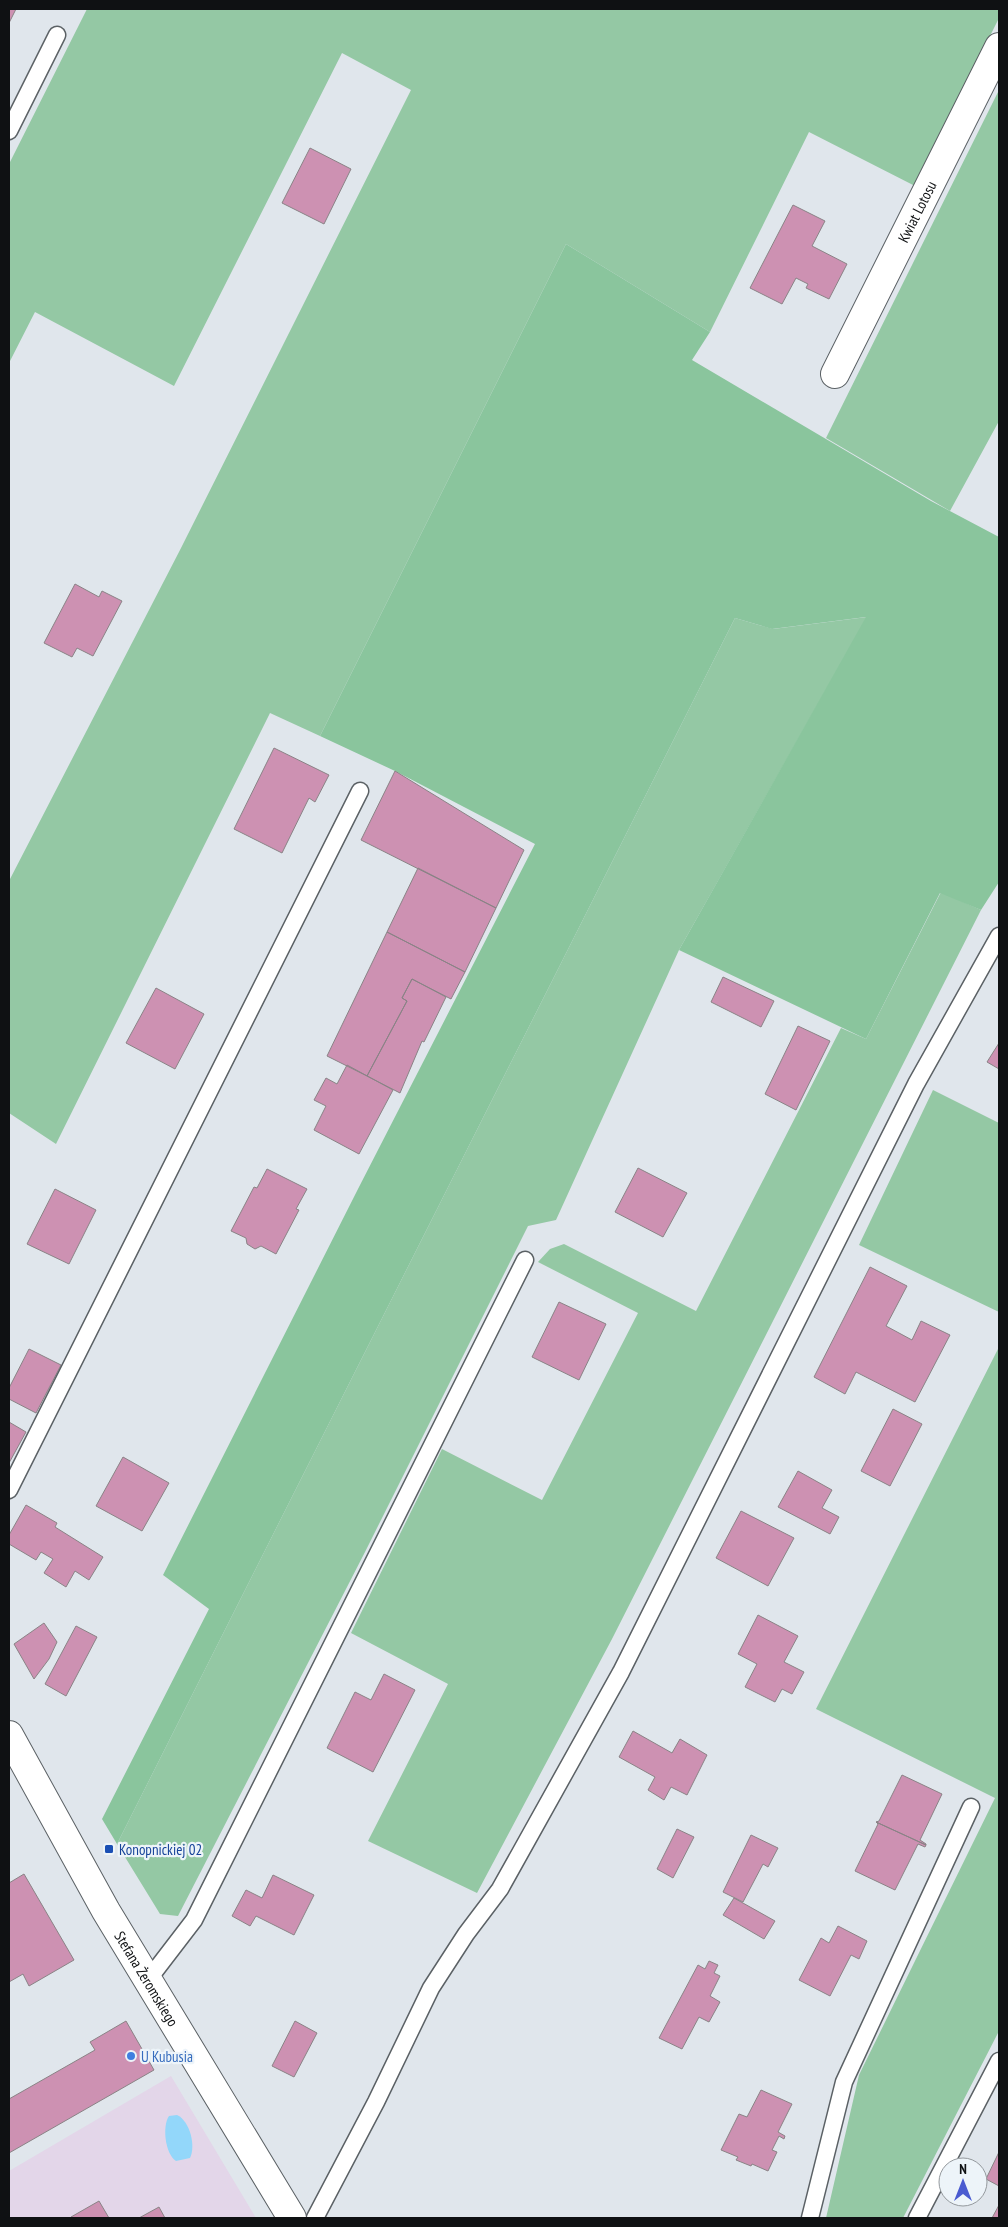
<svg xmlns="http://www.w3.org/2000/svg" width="1008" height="2227" font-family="'PT Sans Narrow',sans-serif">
<rect width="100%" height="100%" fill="#e0e6ec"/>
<path fill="#e3d6e9" d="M171,2076L256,2218H9V2171Z"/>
<path fill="#94c8a4" d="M87,9H999V18L915,186L809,132L710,332L566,244L320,736L270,713L56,1144L9,1113V881L180,550L411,90L342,53L174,386L35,312L9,363V164Z
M999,90V421L950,511L826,438Z
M867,617L679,950L556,1220L528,1226L365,1552L178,1916L160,1914L117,1844L735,618L773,629Z
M941,892L981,910L612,1639L477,1893L368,1841L448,1684L351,1633L442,1449L542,1500L638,1313L538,1262L550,1249L564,1244L696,1311L841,1028L866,1039Z
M933,1090L999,1123V1312L859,1245Z
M999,1347V2031L903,2218H826L859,2075L995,1798L816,1709Z"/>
<path fill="#8ac59d" d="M566,244L710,332L692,360L931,501L999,537V882L981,910L940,893L866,1039L679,950L866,617L772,629L735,618L117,1844L102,1819L209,1609L163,1575L359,1187L535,844L395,771L320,736Z"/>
<path fill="#93d7fa" d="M177,2115C190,2121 196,2146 190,2158L176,2161C165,2154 162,2126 169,2116Z"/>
<path fill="#cd91b2" stroke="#8a8386" d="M9,9H16L9,23Z
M310,148L351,169L324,224L282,203Z
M793,205L825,221L812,246L847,264L829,299L806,288L808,284L796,278L782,304L750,288Z
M75,584L99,597L102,591L122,601L93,656L77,648L72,657L44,643Z
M274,748L329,775L315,802L309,798L282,853L234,829Z
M395,771L524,850L496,908L361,840Z
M418,868L496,908L465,972L387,932Z
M387,932L465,972L451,999L412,979L402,998L407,1001L367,1076L327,1056Z
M723,977L774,1001L761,1027L711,1002Z
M412,979L446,997L424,1042L422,1041L400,1093L367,1076L407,1001L402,998Z
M156,988L204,1014L175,1069L126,1043Z
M798,1026L830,1041L796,1110L765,1094Z
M999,1043V1069L987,1062Z
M347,1065L393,1090L359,1154L314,1130L326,1106L314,1100L326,1078L337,1084Z
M638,1168L687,1193L663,1237L615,1212Z
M267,1169L307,1189L296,1209L299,1210L276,1254L261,1246L255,1249L247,1244L246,1238L231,1231L254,1187L257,1188Z
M55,1189L96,1210L69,1264L27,1244Z
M870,1267L907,1286L886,1326L912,1340L921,1321L950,1335L915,1402L856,1372L845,1394L814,1377Z
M559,1302L606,1324L579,1380L532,1357Z
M29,1349L61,1365L36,1413L9,1399V1388Z
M893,1409L922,1424L890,1486L861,1471Z
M9,1422L26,1432L9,1463Z
M123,1457L169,1483L142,1531L96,1506Z
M798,1471L832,1490L822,1508L839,1517L830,1534L778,1507Z
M26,1505L57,1523L55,1527L103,1557L89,1580L75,1571L66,1587L44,1573L53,1559L41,1552L36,1560L9,1544V1535Z
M741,1511L794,1538L768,1586L716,1558Z
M758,1615L798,1636L784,1662L804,1672L792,1694L782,1689L775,1702L745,1687L757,1664L738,1654Z
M44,1623L57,1642L49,1659L34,1679L14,1644Z
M76,1626L97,1637L66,1696L45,1684Z
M384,1674L415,1690L373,1772L327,1748L355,1692L371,1700Z
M633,1731L672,1753L680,1739L707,1755L687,1795L671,1787L664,1800L648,1790L655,1777L619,1757Z
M902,1775L942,1794L920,1840L926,1844V1845L876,1822L879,1821Z
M876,1822L926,1845L925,1847L918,1844L895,1890L855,1871L878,1824Z
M677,1829L694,1837L673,1878L657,1869Z
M751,1835L778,1848L768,1867L763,1864L743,1902L723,1892Z
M24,1874L74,1960L29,1986L23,1974L9,1982V1883Z
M273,1875L314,1895L294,1935L256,1916L250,1926L232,1916L246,1890L262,1898Z
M734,1898L775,1921L764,1939L723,1915Z
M838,1926L867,1941L859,1959L851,1955L830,1996L799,1980L821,1938L829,1943Z
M709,1961L718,1965L714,1973L720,1976L710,1996L720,2002L709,2022L699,2017L682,2049L659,2038L698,1965L705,1969Z
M126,2021L154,2070L9,2153V2099L95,2050L90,2042Z
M295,2021L317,2033L294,2077L272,2066Z
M761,2090L792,2104L778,2132L785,2136L784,2139L779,2136L772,2150L777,2152L768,2171L752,2164L751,2166L736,2160L738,2157L721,2150L739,2114L747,2117Z
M999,2152V2186L986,2179Z
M99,2201L109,2218H72L71,2217Z
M999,2205V2218H992Z
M159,2207L165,2218H139Z"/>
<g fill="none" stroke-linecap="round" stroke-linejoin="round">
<g stroke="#5b6165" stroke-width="19">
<path id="lane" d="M9,131L57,35
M9,1490L360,791
M148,1980L194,1920L525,1260
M315,2218L376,2102L431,1988L466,1934L500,1889L621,1672L916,1084L999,936
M810,2218L844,2082L971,1807
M917,2218L999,2061"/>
</g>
<g stroke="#5b6165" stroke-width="30">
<g id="street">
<path id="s1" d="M835,374L999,47"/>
</g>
</g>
<g stroke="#5b6165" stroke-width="30">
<g id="secondary">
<path id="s2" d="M9,1735L106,1911L292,2218"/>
</g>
</g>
<use href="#lane" stroke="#fff" stroke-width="16"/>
<use href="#street" stroke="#fff" stroke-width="28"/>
<use href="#secondary" stroke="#fff" stroke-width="28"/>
</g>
<rect fill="#1a4fb4" stroke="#edf4f9" stroke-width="2" x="104" y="1844" width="10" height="10" rx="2.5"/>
<circle fill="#3f7fe0" stroke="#edf4f9" stroke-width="2" cx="131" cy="2056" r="5"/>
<g text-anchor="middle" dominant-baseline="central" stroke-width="4.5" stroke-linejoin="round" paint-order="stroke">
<g font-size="15" fill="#0f1113" stroke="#edf4f9">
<text stroke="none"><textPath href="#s1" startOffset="182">Kwiat Lotosu</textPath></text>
<text stroke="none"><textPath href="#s2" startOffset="280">Stefana Żeromskiego</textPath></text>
</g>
<g font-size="15" fill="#164399" stroke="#edf4f9" text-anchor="start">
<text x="119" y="1849">Konopnickiej 02</text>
</g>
<g font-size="15" fill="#366cbe" stroke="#edf4f9" text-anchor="start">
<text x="141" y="2056">U Kubusia</text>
</g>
</g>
<rect width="1008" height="2227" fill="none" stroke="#0f1113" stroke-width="20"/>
<g transform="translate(963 2182)"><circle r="24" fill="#edf4f9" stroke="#94999d"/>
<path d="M0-4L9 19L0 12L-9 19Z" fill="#4a5bd0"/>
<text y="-8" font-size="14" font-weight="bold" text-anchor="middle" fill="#0f1113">N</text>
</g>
</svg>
